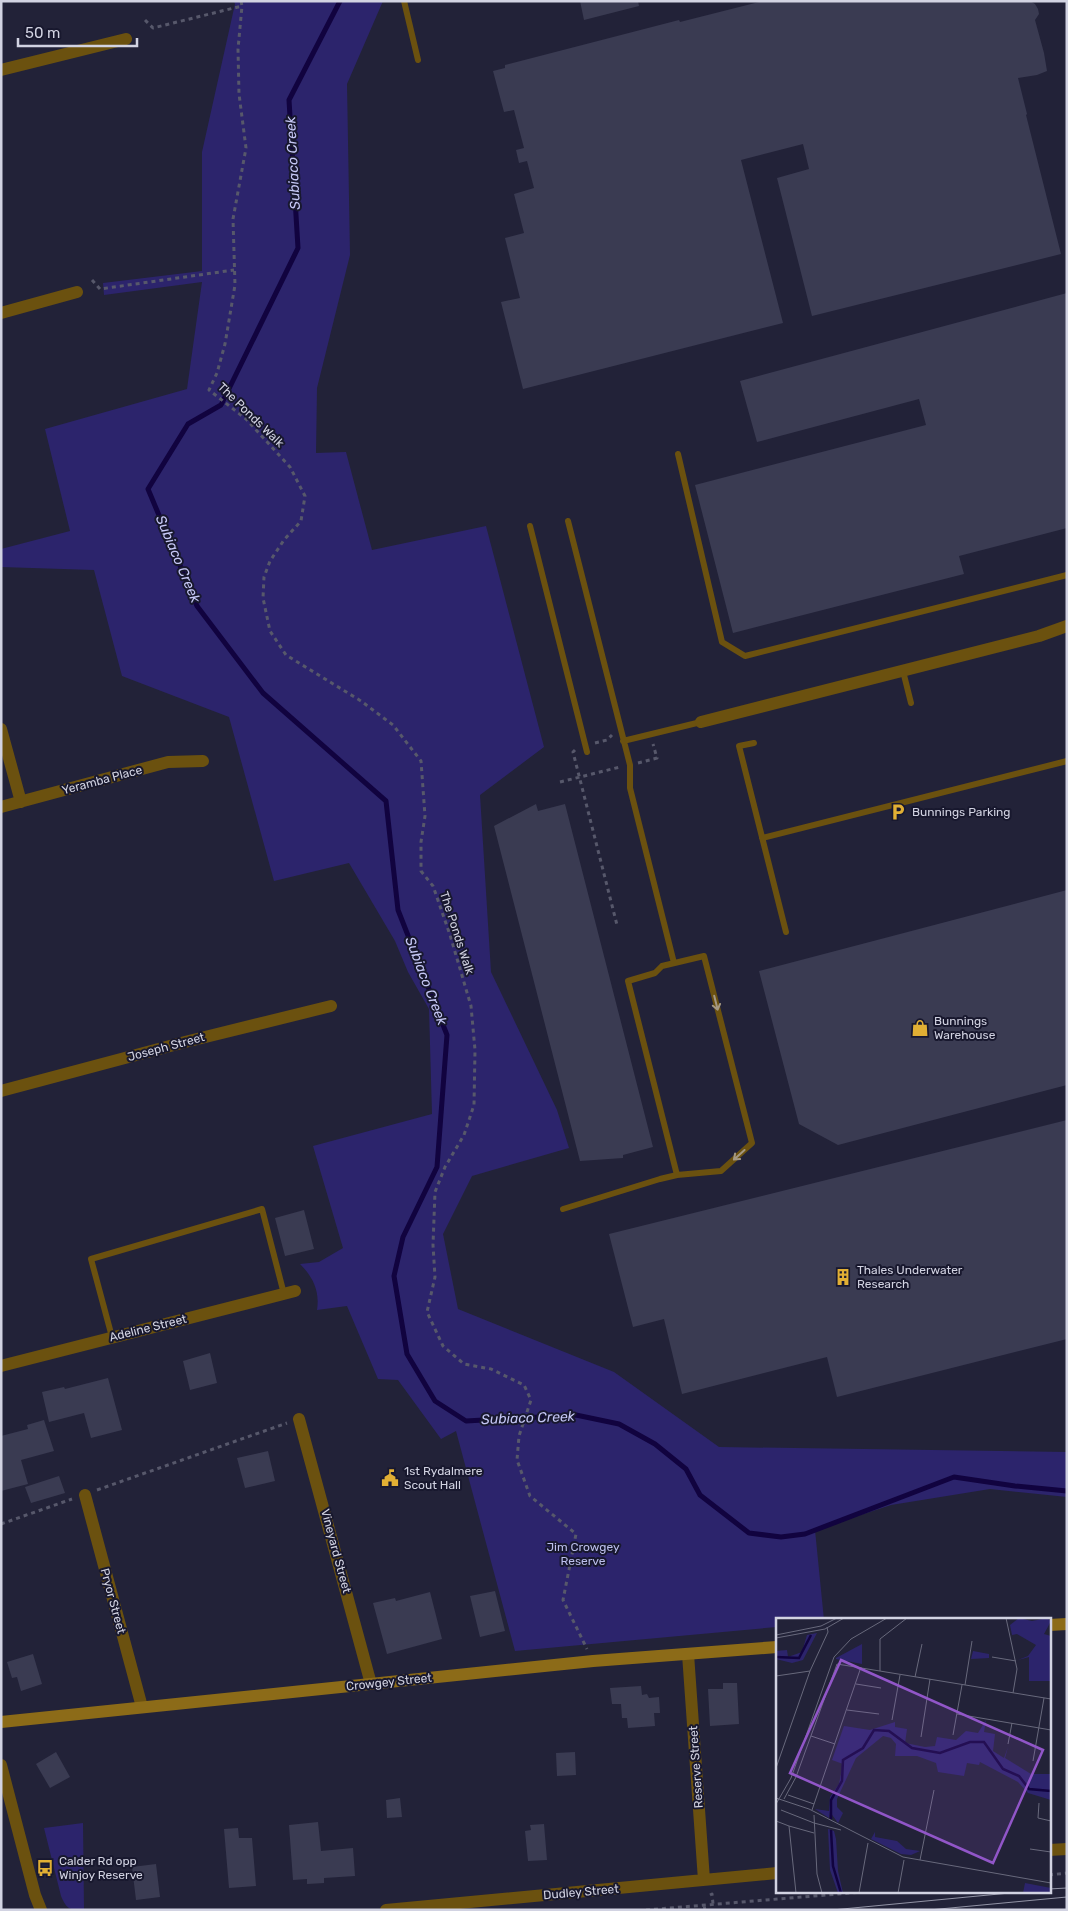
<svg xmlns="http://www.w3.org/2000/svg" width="1068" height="1911" font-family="Rubik,sans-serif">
<rect width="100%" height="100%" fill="#222238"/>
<path fill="#2c246c" d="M234,1H383L347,84L350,255L317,388L316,453L346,452L372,550L486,526L544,747L480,795L491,972L557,1110L569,1148L472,1176L443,1234L458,1309L614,1372L719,1447L1067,1452V1497L990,1489L891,1505L815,1530L824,1620H777V1627L515,1651L456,1431L441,1439L398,1380L378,1379L347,1306L317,1310C320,1291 313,1277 300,1264L319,1262L343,1248L313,1146L432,1114L429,1009L408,972L395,941L349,863L274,881L229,717L122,676L94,570L1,567V549L70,531L45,429L187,389L202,282L104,295L103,283L202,271V152L235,4Z
M83,1823L84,1910C70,1910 67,1910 61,1896L44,1828Z"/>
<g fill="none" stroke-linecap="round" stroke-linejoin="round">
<path stroke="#11033f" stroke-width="5" d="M340,1L289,100L298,248L221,405L188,424L148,489L197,606L263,693L386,801L398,910L447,1035L437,1167L403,1237L394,1276L407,1354L435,1401L466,1421L576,1415L619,1424L655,1444L686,1469L700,1495L749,1533L781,1537L805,1534L954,1477L1015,1486L1067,1491"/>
</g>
<path fill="#3a3b52" d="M580,1H638L639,6L584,20Z
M763,1H1030L1035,4L1038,9L1039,14L1035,20L1044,53L1047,71L1037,75L1018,78L1027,114L1026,115L1061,254L812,316L777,178L809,169L803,144L741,160L783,323L523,389L501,302L520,298L505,238L524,233L514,194L534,188L527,161L519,163L516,150L524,148L514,110L504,112L493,71L505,68V65L679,20L680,22Z
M1067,293V528L959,556L964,574L733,633L695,485L926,425L919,399L757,442L740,381Z
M536,804L538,811L565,804L653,1147L623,1155V1158L580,1161L494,826Z
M1067,890V1085L838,1145L799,1124L759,971Z
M1067,1120V1339L837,1397L827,1357L682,1394L664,1319L633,1327L609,1234Z
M304,1210L314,1249L285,1256L275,1218Z
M210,1353L217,1383L190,1390L183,1361Z
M108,1378L122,1430L91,1438L84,1413L49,1422L42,1392L64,1387L65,1389Z
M44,1420L54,1451L21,1460L28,1484L1,1491V1436L28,1429L27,1425Z
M268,1451L275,1481L245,1488L237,1458Z
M59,1476L65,1493L31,1503L25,1487Z
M495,1591L505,1631L480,1637L470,1596Z
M430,1592L442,1639L387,1654L373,1603L395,1598L396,1601Z
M33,1654L42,1684L21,1691L17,1677L12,1678L7,1662Z
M723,1683H737L739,1724L710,1726L708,1689H723Z
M641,1686L642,1695L647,1694L649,1698L659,1697L660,1713H654L655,1726L628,1728L627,1718H622L621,1704H612L610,1688Z
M56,1752L70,1777L50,1788L36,1764Z
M575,1752L576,1775L557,1776L556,1753Z
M400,1798L402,1817L387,1818L386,1800Z
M318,1822L321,1851L353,1848L355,1876L324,1878V1883L307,1884V1879L293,1880L289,1825Z
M544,1824L547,1860L528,1861L525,1831L531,1830L530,1825Z
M238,1828L239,1838H252L256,1886L229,1888L224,1829Z
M156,1864L160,1897L136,1900L132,1867Z"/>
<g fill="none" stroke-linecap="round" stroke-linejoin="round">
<path stroke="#57586b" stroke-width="3" stroke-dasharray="4 4" stroke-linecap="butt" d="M241,1L242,6L238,49L239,94L246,148L233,219L235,285L225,344L217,373L209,390L246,419L290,467L305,496L301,521L284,540L270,561L264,577L263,598L270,631L286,655L361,701L393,725L421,761L425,816L421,842V871L433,886L450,935L471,1006L475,1050L474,1105L464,1135L445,1167L435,1192L433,1245L435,1277L427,1312L443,1346L464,1364L491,1369L524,1385L531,1400L519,1436L517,1460L530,1496L576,1534L563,1600L587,1649
M145,20L153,28L242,6
M92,280L100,289L234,270
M595,743L607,740L612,735
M575,750L573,752L617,925L619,924
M638,763L657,758L653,744
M560,782L620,767
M97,1490L287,1423
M1,1524L72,1499
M1049,1875L1067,1873
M710,1895L712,1894L713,1904
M704,1905L705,1910
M646,1910L862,1892"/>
<path stroke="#6b510f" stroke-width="6" d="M404,1L418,60
M678,454L722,642L745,656L1067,575
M568,521L630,765V788L674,963
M530,526L587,752
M903,671L911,703
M623,741L701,722
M754,743L739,746L786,932
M762,838L1067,761
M563,1209L660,1179L677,1175L721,1171L752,1143L704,956L662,966L655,973L628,981L677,1175
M112,1337L91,1259L262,1209L284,1294"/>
<path stroke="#6b510f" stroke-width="12" d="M1,70L126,39
M1,313L77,292
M701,722L1039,636L1067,626
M1,729L21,802
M1,807L168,762L203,761
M1,1091L185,1042L331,1006
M1,1366L295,1291
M299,1419L371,1684
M85,1495L142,1707
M688,1654L704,1880
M1,1765L35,1895L41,1910
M1049,1850L1067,1849
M386,1910L777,1873"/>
<path stroke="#8c6b18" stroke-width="12" d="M1049,1625L1067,1624
M1,1722L593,1661L777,1647"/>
<path stroke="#9293a5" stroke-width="1" d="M1049,1889L1067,1888
M832,1910L1020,1892
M929,1910L1067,1897"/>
</g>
<defs><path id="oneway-shaft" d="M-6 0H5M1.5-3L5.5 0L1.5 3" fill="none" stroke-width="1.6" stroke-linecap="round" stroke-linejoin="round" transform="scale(1.25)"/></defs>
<g stroke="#a49883">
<use href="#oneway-shaft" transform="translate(716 1003) rotate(76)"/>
<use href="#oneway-shaft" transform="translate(739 1155) rotate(138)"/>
</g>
<defs>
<g id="parking-bare" transform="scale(1.35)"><path d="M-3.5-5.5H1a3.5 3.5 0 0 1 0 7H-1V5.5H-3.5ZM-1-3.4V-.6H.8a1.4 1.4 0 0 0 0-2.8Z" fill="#e1af34" stroke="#18182e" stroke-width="2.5" paint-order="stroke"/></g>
<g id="shop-bare" transform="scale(1.35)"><path d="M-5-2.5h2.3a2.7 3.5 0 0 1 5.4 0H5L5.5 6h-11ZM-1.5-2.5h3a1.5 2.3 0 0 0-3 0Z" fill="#e1af34" stroke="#18182e" stroke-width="2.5" paint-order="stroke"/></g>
<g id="building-bare" transform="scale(1.35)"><path d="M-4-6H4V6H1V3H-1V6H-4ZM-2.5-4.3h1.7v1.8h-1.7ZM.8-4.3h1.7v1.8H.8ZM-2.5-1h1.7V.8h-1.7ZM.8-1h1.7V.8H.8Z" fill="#e1af34" stroke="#18182e" stroke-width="2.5" paint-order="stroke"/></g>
<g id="civic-bare" transform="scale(1.35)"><path d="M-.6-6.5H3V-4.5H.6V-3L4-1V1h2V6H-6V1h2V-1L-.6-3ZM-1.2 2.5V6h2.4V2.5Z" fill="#e1af34" stroke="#18182e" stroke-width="2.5" paint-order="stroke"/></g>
<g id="bus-bare" transform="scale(1.35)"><path d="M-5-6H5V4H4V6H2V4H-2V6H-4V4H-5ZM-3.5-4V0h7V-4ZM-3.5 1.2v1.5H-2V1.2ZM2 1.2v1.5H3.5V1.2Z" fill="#e1af34" stroke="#18182e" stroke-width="2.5" paint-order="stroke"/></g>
</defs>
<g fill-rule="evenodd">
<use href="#parking-bare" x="898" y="812"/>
<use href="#shop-bare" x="920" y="1028"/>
<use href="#building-bare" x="843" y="1277"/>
<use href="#civic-bare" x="390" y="1478"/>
<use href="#bus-bare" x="45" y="1868"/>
</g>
<g text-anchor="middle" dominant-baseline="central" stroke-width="4" stroke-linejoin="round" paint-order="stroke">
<g font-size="12" fill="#d2d3e2" stroke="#18182e">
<text transform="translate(251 415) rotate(44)">The Ponds Walk</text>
<text transform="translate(102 780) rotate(-15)">Yeramba Place</text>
<text transform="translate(457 933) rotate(72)">The Ponds Walk</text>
<text transform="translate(166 1047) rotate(-15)">Joseph Street</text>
<text transform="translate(148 1328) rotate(-14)">Adeline Street</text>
<text transform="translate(336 1551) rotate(75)">Vineyard Street</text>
<text transform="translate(113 1601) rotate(75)">Pryor Street</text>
<text transform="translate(389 1682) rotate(-6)">Crowgey Street</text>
<text transform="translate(696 1767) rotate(-94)">Reserve Street</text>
<text transform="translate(581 1892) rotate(-5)">Dudley Street</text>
</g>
<g font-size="12" fill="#d2d3e2" stroke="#18182e" text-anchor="start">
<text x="912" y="812">Bunnings Parking</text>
<text x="934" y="1021">Bunnings<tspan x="934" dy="14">Warehouse</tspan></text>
<text x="857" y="1270">Thales Underwater<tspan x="857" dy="14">Research</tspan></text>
<text x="404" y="1471">1st Rydalmere<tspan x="404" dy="14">Scout Hall</tspan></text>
<text x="59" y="1861">Calder Rd opp<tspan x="59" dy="14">Winjoy Reserve</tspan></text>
</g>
<g font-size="12" fill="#bcbfec" stroke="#18182e">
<text x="583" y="1547">Jim Crowgey<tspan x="583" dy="14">Reserve</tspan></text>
</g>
<g font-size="14" font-style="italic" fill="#c5c7f5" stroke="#18182e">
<text transform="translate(293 163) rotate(-93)">Subiaco Creek</text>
<text transform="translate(178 559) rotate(67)">Subiaco Creek</text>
<text transform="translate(426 981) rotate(69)">Subiaco Creek</text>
<text transform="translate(528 1418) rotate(-2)">Subiaco Creek</text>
</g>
</g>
<g transform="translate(776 1618)">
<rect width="275" height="275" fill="#222238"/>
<path d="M243,0L256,3L271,0L275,3L268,16L275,18V63H253V39L242,42L252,38L260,27L241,16L236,17L234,7ZM41,15L27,42L16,45L0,41V33L11,32L12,39L26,34L31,17ZM86,26V46L60,41V40ZM197,33L213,36V40L195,41ZM210,102L208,114L219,116L217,133L228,140L232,129L229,140L255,156H275V182L252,175L242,164L204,144L203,147L191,145L188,158L162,154L160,145L141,138H119L120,126L115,120L107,118L80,140L61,181V189L67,195L62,205L54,194L53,200L39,191L53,193L54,179L63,166L67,146L56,142L68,108L94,112L119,104V109L131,111L129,125L149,129L159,128L161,119L180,122L190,113L202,115ZM52,211L58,213L60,221L62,253L67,275H62L54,252ZM99,214V219L121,223L130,231L144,233L135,237L125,236L95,221ZM249,265L275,270V275H247Z" fill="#2c246c"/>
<path fill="none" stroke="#11033f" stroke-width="2.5" d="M0,39L23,40L35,17M55,201V182L66,163L67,142L87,130L98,112L113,113L136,130L164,135L194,124H208L227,151L243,158L253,171L275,173M55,212L57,248L65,275"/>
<path fill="none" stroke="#68697c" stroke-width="1" d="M230,0L241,51L237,75M0,17L45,8L61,0M0,20L49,11L68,0M216,39L240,43M104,53V21L131,0M0,58L34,53M139,59L146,26M80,66L105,70M189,67L196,23M71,92L103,96M181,96L275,112M116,102L124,57M177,117L186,67M35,118L59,126M145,119L154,61M232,126L236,105M257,143L268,80M0,150L34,53L52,14L51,9M12,177L38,186M0,180L33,191L127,239L275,265M8,181L20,159L61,46L275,81M263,185L262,200L275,203M0,186L15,160L58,39L75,21L111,0M5,192L38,205M36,192L85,49M38,197L41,256L46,275M0,203L13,208L20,275M38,205L65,212M13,208L38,215M254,231L275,234M144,242L158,172M83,275L92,225M122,275L128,242"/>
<path fill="#9156c8" fill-opacity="0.15" stroke="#9156c8" stroke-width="2.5" d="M65,42L267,132L217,245L14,155Z"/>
<rect width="275" height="275" fill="none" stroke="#d2d3e2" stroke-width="2.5"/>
</g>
<rect width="1068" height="1911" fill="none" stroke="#d2d3e2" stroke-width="5"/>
<path d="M18 38v8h119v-8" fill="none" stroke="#d2d3e2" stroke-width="2.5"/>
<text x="25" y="38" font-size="15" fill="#d2d3e2" stroke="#18182e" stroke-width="4" paint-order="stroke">50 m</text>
</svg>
